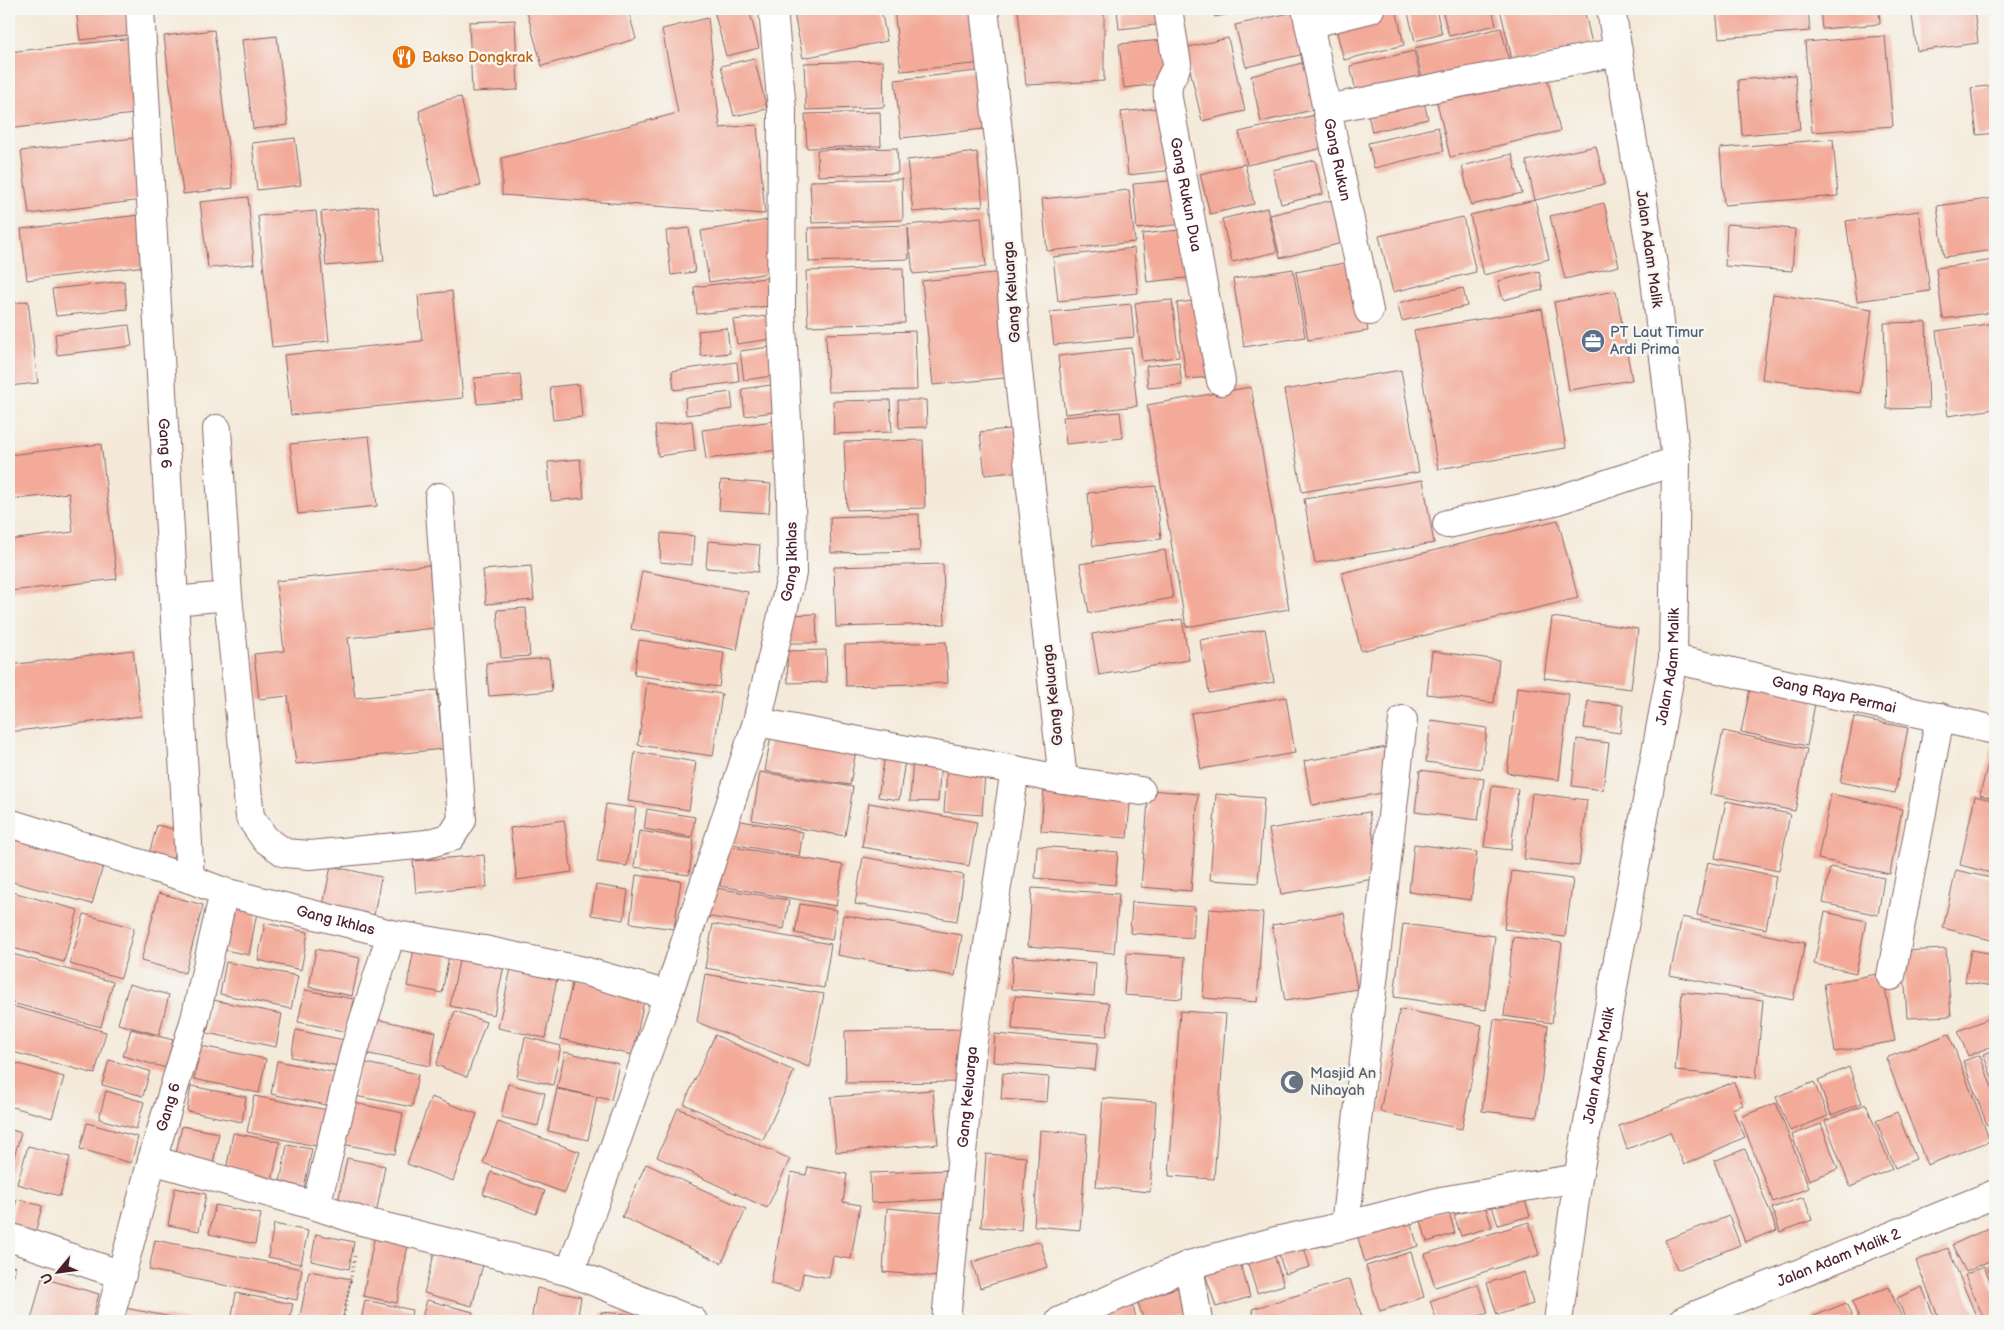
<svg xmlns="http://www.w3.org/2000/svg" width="2004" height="1330" font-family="'Balsamiq Sans',sans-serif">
<rect width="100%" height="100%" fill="#f6f6f2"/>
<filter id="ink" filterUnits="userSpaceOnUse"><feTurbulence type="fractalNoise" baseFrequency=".02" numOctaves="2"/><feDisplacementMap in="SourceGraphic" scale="10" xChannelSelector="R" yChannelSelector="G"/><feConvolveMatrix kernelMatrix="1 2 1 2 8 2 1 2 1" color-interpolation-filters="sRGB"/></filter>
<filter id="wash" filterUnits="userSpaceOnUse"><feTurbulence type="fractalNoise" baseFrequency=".0096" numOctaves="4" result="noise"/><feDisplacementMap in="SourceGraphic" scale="20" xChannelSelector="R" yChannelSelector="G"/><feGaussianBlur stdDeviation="1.12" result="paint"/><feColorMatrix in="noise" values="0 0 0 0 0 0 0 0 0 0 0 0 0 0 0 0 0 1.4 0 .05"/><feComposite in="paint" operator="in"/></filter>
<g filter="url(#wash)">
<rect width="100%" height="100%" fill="#f4e9d8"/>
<g id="blocks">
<path fill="#f3aa99" d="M76,9H126L129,35L80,40Z
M526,9H628L636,39L542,66Z
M654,9H679L656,15Z
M722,9H749L759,48L726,56L714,11Z
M793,9H881L887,41L803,58Z
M894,9H978L984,63L901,71Z
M1029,9H1104V81L1026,85L1018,10Z
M1117,9H1164L1165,24L1119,29Z
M1213,9H1248V10L1215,17Z
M1391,9H1396L1404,45L1344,60L1334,22Z
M1407,9H1436L1442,34L1415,41Z
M1442,9H1492L1496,25L1449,36Z
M1500,9H1584L1592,44L1513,63Z
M1716,9H1808L1810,31L1719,38Z
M1820,9H1879L1880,24L1822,29Z
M1911,9H1974L1978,43L1917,51Z
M1299,11L1309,53L1246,67L1235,25Z
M708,18L720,128L757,125L765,214L502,195V158L678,113L662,29Z
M515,20L518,90L472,92L469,22Z
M1501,28L1510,64L1424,84L1415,48Z
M214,30L233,188L183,194L164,36Z
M277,36L288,125L253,129L242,40Z
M1885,36L1893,126L1812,132L1805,42Z
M133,38L142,113L15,128L9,72V52Z
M1228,38L1245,111L1202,121L1185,48Z
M1163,40L1168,83L1124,88L1119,44Z
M1414,51L1422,83L1358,99L1350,66Z
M754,58L767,109L734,116L721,66Z
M883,61L884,107L806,110L804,63Z
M1310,61L1321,108L1261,122L1251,76Z
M986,70L993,128L901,138L895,80Z
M1546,73L1560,131L1450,157L1436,98Z
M1795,75L1800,130L1742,135L1738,80Z
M1995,85V133L1977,135L1971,88Z
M1422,93L1428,119L1372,132L1366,106Z
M461,97L480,186L436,196L419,111L445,100Z
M1167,107L1174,170L1128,175L1121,112Z
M880,112L881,146L807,148L805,114Z
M1324,113L1332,146L1247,165L1239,132Z
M1438,127L1444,151L1374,168L1368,143Z
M143,137L151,199L29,214L21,151Z
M295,138L301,185L257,190L252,143Z
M1833,139L1838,196L1724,205L1720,148Z
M1596,146L1605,184L1535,200L1526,161Z
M897,148L898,173L818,176L817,150Z
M977,152L983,206L913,212L907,160Z
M1512,154L1522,193L1471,205L1462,166Z
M1315,160L1323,194L1281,204L1273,170Z
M1245,164L1254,204L1210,214L1200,174Z
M902,179L903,220L812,223L810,181Z
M1180,180L1184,224L1137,229L1133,184Z
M1129,190L1135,242L1047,251L1042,199Z
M248,197L254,264L208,268L200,202Z
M1341,198L1351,241L1280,258L1270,215Z
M1995,198V250L1944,257L1937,206Z
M1535,200L1549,259L1484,275L1470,215Z
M1604,203L1619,266L1565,279L1550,216Z
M378,206L384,261L326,266L321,212Z
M1267,208L1277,252L1232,262L1222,219Z
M316,211L329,341L272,347L258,216Z
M1919,211L1930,291L1857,301L1846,221Z
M148,214L154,265L27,280L21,229Z
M981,217L986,267L913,274L908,228L909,259L809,262L808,228L908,225Z
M1463,217L1476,272L1393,292L1379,236Z
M768,220L776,272L709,282L701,231Z
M1727,224L1795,229L1792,271L1725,266Z
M689,228L695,272L671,275L666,231Z
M1189,229L1195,277L1147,282L1142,234Z
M1134,248L1138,293L1058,301L1053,257Z
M1995,260V312L1943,319L1936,268Z
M1355,261L1368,331L1308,340L1296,272Z
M903,268L905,323L808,326L806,271Z
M1293,269L1305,337L1244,347L1233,279Z
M1539,271L1543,290L1503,300L1498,281Z
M1003,272L1014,377L933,385L922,281Z
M773,277L777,305L697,314L694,287Z
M124,281L127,309L56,316L52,289Z
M1463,288L1467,306L1402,321L1397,303Z
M452,291L463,398L291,415L284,355L422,341L418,295Z
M1616,291L1632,380L1569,390L1554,302Z
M1773,294L1872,309L1860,393L1762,379Z
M1172,300L1179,357L1142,361L1135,303Z
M1201,300L1210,377L1186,379L1177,303Z
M28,301L38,383L9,386V304Z
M1131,304L1134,337L1054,345L1050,312Z
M1542,309L1566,448L1438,469L1414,330Z
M776,315L779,338L737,344L733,320Z
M1926,322L1929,408L1887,409L1884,323Z
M1995,323V409L1948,416L1936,331Z
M129,325L132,346L57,355L55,334Z
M727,328L730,353L701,356L698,331Z
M915,331L917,390L828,392L826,334Z
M777,346L780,375L744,380L740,351Z
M1131,348L1137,406L1065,414L1058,356Z
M737,362L739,382L674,390L672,371Z
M1179,362L1182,385L1148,388L1146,366Z
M1401,370L1419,472L1302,492L1284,390Z
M520,374L523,400L477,404L474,378Z
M579,384L582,417L553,420L550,387Z
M778,384L781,411L745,416L742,389Z
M1251,387L1289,609L1186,627L1147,405Z
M731,392L733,409L686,415L685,398Z
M890,400L892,432L834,434L833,401Z
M898,400H926L927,427L899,428Z
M1120,412L1123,438L1066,444L1063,417Z
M782,420L786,449L706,459L702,430Z
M692,421L695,451L658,456L655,426Z
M1019,428L1024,471L985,475L980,432Z
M369,436L377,506L298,514L290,444Z
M923,440L925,508L847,510L844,442Z
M101,444L117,579L10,591L9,540L73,532L69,493L9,500V455Z
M580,459L584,498L551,501L548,462Z
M721,480L771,484L769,513L719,510Z
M1423,480L1434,543L1315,563L1304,499Z
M1156,486L1161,539L1093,546L1088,493Z
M919,514L920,551L831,553L830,517Z
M1558,520L1578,598L1361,651L1342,573Z
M661,533L694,536L692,565L660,562Z
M708,541L760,545L758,572L706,568Z
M1165,550L1173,598L1089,613L1080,564Z
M943,564L945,624L836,627L834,567Z
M429,565L435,628L348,638L355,698L437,690L443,749L296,764L288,696L259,699L254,654L284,651L276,581Z
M531,566L534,600L486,604L483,570Z
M642,571L748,592L737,650L631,629Z
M526,608L530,656L501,658L497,610Z
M816,614L817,643H790L789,615Z
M1552,617L1638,629L1631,689L1544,678Z
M1182,619L1189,660L1099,675L1092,634Z
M1265,629L1274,682L1209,693L1200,640Z
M639,640L724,652L719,687L634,675Z
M946,642L948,683L846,686L845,645Z
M133,650L141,716L9,732V665Z
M826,650L827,682L788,683L787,651Z
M1432,651L1499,660L1494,703L1427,694Z
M549,658L552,691L489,696L486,663Z
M1752,679L1817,693L1807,746L1741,732Z
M647,683L722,694L713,756L638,745Z
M1517,687L1569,694L1559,780L1507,773Z
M1286,697L1295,753L1201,769L1191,713Z
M1588,701L1623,705L1620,733L1584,728Z
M1854,717L1908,728L1895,793L1840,782Z
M1431,720L1487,728L1482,769L1426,762Z
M772,729L857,744L850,785L765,771Z
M1723,731L1807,749L1795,811L1710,794Z
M1995,735V799L1980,795Z
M1577,739L1609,743L1603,790L1572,786Z
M1387,747L1394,791L1312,805L1304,761Z
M886,750L906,754L899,800L878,797Z
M635,752L696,762L689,810L628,801Z
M913,758L941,760L938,802L910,801Z
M947,770L985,773L982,815L944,812Z
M1420,770L1484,779L1478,820L1415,812Z
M760,772L853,787L845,836L752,820Z
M1044,786L1131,793L1127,838L1041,831Z
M1492,786L1518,789L1511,850L1484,847Z
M1149,790L1198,794L1191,891L1141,887Z
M1532,793L1587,800L1579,866L1524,859Z
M1216,794L1264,798L1258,883L1210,880Z
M1831,794L1902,809L1890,874L1818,859Z
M1975,796L1995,801V874L1960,865Z
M1726,801L1790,814L1779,871L1715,858Z
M869,803L977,822L969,866L862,847Z
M606,804L636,808L627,866L597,862Z
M647,809L695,817L692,837L644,829Z
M1369,812L1380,878L1281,894L1269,829Z
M564,820L572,872L517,880L510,828Z
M736,820L803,832L799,856L732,844Z
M157,825L180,831L171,865L148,858Z
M639,831L694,839L689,875L634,867Z
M15,835L105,859L92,904L9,881V858Z
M1414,844L1477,852L1471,900L1409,892Z
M727,846L843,865L836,906L720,886Z
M1037,846L1118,852L1115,885L1035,878Z
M484,855L487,887L416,893L413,861Z
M863,857L964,875L957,921L855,904Z
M1708,862L1776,876L1766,929L1697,915Z
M331,866L381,877L374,915L323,905Z
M1830,867L1884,878L1878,915L1823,903Z
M1956,870L1995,879V941L1943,928Z
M1512,871L1573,879L1565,937L1504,929Z
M636,875L681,881L674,929L630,923Z
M596,885L628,890L624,920L591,915Z
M710,887L789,900L784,929L705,916Z
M1032,888L1119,894L1114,953L1028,946Z
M9,891L78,910L64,962L9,947Z
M159,893L203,905L185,973L141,961Z
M235,902L258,907L249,955L225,950Z
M1132,902L1195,907L1193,938L1130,933Z
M800,904L837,910L832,940L795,933Z
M1209,909L1263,913L1257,1002L1203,998Z
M1825,912L1866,921L1856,973L1814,964Z
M1344,913L1357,989L1285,1001L1272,925Z
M84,914L134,928L121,978L70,964Z
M843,915L962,935L955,976L837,955Z
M1682,917L1805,943L1793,1000L1670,975Z
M265,923L308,932L301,970L258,960Z
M713,924L831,944L824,988L705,968Z
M1403,924L1495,936L1486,1010L1394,997Z
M1513,937L1562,943L1552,1023L1504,1016Z
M415,943L450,950L442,993L407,986Z
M316,949L360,958L352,996L309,987Z
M1946,949L1951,1016L1907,1018L1903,951Z
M1971,950L1995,954L1994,986L1965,982Z
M461,951L505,960L494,1015L450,1006Z
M9,953L113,982L101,1027L9,1002Z
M1127,953L1185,957L1182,999L1124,995Z
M1013,956L1096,963L1094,996L1011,989Z
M513,959L559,969L545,1038L498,1028Z
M226,962L298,976L291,1009L220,994Z
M1882,973L1895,1041L1835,1052L1824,984Z
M705,974L824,994L809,1067L697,1022Z
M573,979L645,995L633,1055L560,1039Z
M129,984L169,995L159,1035L118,1024Z
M305,990L354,999L348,1032L298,1022Z
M1682,992L1763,1000L1756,1078L1675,1071Z
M1015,996L1109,1003L1107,1036L1012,1029Z
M213,1000L282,1014L276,1047L207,1033Z
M9,1005L106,1032L95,1074L9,1051Z
M1400,1009L1482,1025L1462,1129L1380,1112Z
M455,1011L486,1022L467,1077L436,1065Z
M1180,1011L1226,1014L1214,1179L1169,1176Z
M1995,1016V1045L1968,1056L1958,1031Z
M371,1018L436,1032L430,1066L364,1053Z
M1494,1019L1548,1026L1537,1117L1482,1111Z
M131,1029L173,1040L166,1068L123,1056Z
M963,1029L964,1082L846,1083L845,1031Z
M296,1030L349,1041L344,1067L291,1057Z
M995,1034L1098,1043L1095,1070L993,1062Z
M1949,1034L1990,1141L1927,1165L1886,1058Z
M715,1035L794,1071L763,1140L684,1104Z
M525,1037L561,1046L553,1085L517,1077Z
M201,1046L266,1059L259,1093L194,1079Z
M1995,1050V1085L1983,1054Z
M565,1052L619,1064L611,1100L557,1088Z
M1980,1055L1995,1096V1122L1987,1125L1963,1061Z
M109,1060L150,1071L143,1096L102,1085Z
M9,1061L64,1077L52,1118L9,1106Z
M277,1061L337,1073L331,1106L271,1094Z
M361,1062L418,1074L412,1107L355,1096Z
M1849,1067L1862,1103L1831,1115L1818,1080Z
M1003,1073L1049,1077L1047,1102L1001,1099Z
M1734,1082L1743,1105L1732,1109L1745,1137L1684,1165L1670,1132L1627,1149L1619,1126Z
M1814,1082L1828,1116L1790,1131L1776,1097Z
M508,1084L545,1093L538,1126L501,1117Z
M191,1086L246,1097L242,1122L187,1111Z
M557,1089L597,1097L588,1140L548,1131Z
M933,1090L938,1144L836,1152L831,1097Z
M106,1091L144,1102L136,1129L99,1119Z
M254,1096L333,1111L326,1148L247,1132Z
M431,1097L477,1114L453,1181L407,1164Z
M1103,1098L1156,1102L1150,1192L1096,1187Z
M345,1101L403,1113L395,1154L337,1143Z
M1776,1103L1809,1188L1773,1202L1740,1117Z
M1866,1104L1892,1169L1850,1187L1825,1121Z
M678,1108L790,1159L767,1208L657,1157Z
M1897,1112L1916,1159L1895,1168L1876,1121Z
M498,1122L580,1152L565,1193L483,1163Z
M87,1123L138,1137L131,1163L80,1149Z
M1821,1124L1838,1169L1809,1180L1792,1135Z
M182,1126L219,1133L212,1169L174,1162Z
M9,1129L21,1133L9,1175Z
M1040,1130L1087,1134L1080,1230L1034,1226Z
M233,1133L280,1142L271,1186L225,1176Z
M287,1145L312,1149L302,1198L278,1193Z
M28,1146L70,1157L60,1196L17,1184Z
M1745,1149L1777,1230L1745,1242L1714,1161Z
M986,1154L1026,1157L1021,1230L981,1227Z
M347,1158L385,1166L376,1215L337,1207Z
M646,1164L746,1209L722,1263L622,1217Z
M808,1167L847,1174L843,1202L860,1205L851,1259L833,1256L829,1278L803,1273L800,1290L771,1284L791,1172L806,1175Z
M951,1170L952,1199L871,1203L870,1173Z
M491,1172L545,1191L536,1214L483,1194Z
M175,1188L206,1194L199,1231L168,1225Z
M1522,1190L1530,1216L1498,1225L1490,1200Z
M1804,1197L1812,1220L1780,1232L1772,1208Z
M17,1199L42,1206L34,1238L9,1228Z
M215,1205L261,1214L255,1244L209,1234Z
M1485,1206L1492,1227L1461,1236L1454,1215Z
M887,1208L944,1213L940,1277L883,1272Z
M1448,1209L1455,1233L1427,1242L1420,1217Z
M1408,1215L1418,1246L1365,1262L1356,1231Z
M1729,1216L1740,1245L1677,1270L1665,1240Z
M1529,1222L1539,1255L1435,1287L1425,1254Z
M274,1224L308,1231L301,1264L268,1257Z
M1989,1228L1995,1240V1258L1966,1272L1952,1245Z
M376,1229L410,1235L397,1303L363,1296Z
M316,1234L354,1242L349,1269L311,1261Z
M155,1240L302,1269L297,1300L149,1270Z
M1040,1241L1048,1267L980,1288L972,1262Z
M1302,1241L1310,1267L1285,1274L1277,1248Z
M437,1243L485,1257L472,1306L424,1293Z
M1948,1248L1978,1321H1940L1916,1261Z
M1272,1249L1284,1285L1257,1293L1246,1257Z
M1411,1252L1424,1297L1380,1311L1366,1266Z
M1240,1262L1250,1297L1216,1307L1205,1273Z
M1995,1262V1283L1987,1266Z
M9,1265L16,1267L9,1291Z
M1984,1266L1995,1292V1321H1985L1965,1275Z
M309,1271L351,1279L342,1321H299Z
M1524,1272L1533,1304L1497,1315L1487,1283Z
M42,1278L99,1294L92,1321L31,1320Z
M1350,1279L1363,1321H1256L1252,1309Z
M1478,1284L1488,1313L1465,1321H1437L1430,1301Z
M1183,1286L1192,1312L1163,1321H1144L1137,1300Z
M1889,1287L1903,1321H1860L1852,1302Z
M1922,1287L1936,1321H1906L1897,1298Z
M537,1288L581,1297L577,1321H531Z
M236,1293L293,1304L289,1321H231Z
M365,1300L412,1310L410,1321H361Z
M427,1300L473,1312L470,1321H421Z
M1132,1303L1137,1321H1096L1094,1315Z
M1846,1303L1854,1321H1814L1812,1317Z
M125,1308L187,1320V1321H123Z
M601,1312L675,1318V1321H601Z"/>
</g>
</g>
<g filter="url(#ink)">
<use href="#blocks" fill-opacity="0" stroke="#866668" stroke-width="1"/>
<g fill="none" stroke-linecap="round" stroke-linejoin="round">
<g stroke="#866668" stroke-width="30">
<g id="minor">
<path id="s1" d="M140,9L190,879"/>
<path id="s2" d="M1168,9L1177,64C1173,80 1166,77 1168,98L1221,381"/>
<path id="s3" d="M1306,9L1369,311"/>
<path d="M1309,24L1370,9"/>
<path d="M1327,109L1618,52"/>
<path d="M217,429L228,596"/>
<path d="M1447,524L1555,501L1676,461"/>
<path d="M174,601L228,596L250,817L265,839L285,853L310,855L427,844L451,837L462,820L439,497"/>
<path id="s4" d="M1673,659L1995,730"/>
<path d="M757,722L1015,770"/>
<path d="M1063,780L1141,791"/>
<path id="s5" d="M9,823L190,879L224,892L391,934L484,950L584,971L668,995"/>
<path d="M1891,976L1940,717"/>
<path d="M152,1160L316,1206L361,1221L570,1272L693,1321"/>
<path d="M316,1206L355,1048L391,934"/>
<path d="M1345,1226L1403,720"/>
<path d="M9,1237L122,1275"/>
<path d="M1189,1265L1198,1321"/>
<path id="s6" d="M570,1272L668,995L757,722L792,573L791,495L781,309L782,110L773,9"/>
<path id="s7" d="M109,1321L152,1160L195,1019L224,892"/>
<path id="s8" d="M946,1321L972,1048L1015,770L1063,780L1017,361L1003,175L984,9"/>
<path d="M1060,1321L1189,1265L1276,1241L1345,1226L1441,1201L1578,1178"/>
<path id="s9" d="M1558,1321L1578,1178L1673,659L1676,461L1654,271L1611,9"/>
<path id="s10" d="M1682,1321L1995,1194"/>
</g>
</g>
<path stroke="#866668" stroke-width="3" stroke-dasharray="1 4" stroke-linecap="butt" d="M343,1321L355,1256"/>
<use href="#minor" stroke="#fff" stroke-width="28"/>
</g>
</g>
<defs>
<g id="restaurant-disc" transform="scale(1.25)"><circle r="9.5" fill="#e8710a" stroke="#f6f6f2"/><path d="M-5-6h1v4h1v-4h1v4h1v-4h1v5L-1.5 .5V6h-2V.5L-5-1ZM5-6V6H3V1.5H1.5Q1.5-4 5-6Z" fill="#fff"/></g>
<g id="office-disc" transform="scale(1.25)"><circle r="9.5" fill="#5c6f8a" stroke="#f6f6f2"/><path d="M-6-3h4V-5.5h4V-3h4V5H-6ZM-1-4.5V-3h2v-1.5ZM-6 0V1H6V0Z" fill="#fff"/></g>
<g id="mosque-disc" transform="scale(1.25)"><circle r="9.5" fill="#6b7280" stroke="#f6f6f2"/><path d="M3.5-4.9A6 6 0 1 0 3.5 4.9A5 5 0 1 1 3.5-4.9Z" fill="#fff"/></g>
</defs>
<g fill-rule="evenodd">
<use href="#restaurant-disc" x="404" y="57"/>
<use href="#office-disc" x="1593" y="341"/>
<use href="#mosque-disc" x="1292" y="1082"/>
</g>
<g text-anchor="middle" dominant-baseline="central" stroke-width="5" stroke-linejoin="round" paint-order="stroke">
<g font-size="15" fill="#c56008" stroke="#f6f6f2" text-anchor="start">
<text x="422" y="57">Bakso Dongkrak</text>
</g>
<g font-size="15" fill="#4a1f2b" stroke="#f6f6f2">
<text stroke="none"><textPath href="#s3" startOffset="154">Gang Rukun</textPath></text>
<text stroke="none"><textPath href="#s2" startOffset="190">Gang Rukun Dua</textPath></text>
<text transform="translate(1649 249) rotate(82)">Jalan Adam Malik</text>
<text transform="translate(1012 292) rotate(-94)">Gang Keluarga</text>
<text stroke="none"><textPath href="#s1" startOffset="435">Gang 6</textPath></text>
<text stroke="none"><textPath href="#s6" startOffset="745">Gang Ikhlas</textPath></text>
<text stroke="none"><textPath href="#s9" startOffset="664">Jalan Adam Malik</textPath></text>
<text stroke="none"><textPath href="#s4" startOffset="165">Gang Raya Permai</textPath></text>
<text transform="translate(1053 695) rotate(-96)">Gang Keluarga</text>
<text stroke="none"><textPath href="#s5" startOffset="341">Gang Ikhlas</textPath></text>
<text stroke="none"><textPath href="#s9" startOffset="259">Jalan Adam Malik</textPath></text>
<text stroke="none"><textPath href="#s8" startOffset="225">Gang Keluarga</textPath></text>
<text stroke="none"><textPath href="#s7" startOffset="222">Gang 6</textPath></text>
<text stroke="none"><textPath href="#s10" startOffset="169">Jalan Adam Malik 2</textPath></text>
</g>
<g font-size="15" fill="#4e5e75" stroke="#f6f6f2" text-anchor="start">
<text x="1610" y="332">PT Laut Timur<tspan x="1610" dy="17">Ardi Prima</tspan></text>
</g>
<g font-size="15" fill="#5b616d" stroke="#f6f6f2" text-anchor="start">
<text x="1310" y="1073">Masjid An<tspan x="1310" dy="17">Nihayah</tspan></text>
</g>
</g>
<rect width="2004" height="1330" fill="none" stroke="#f6f6f2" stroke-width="30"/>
<g transform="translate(58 1272) rotate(241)" stroke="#f6f6f2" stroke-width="4" paint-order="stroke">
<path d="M0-4L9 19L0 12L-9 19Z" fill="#4a1f2b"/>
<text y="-8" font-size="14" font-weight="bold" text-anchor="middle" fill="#4a1f2b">U</text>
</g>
</svg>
